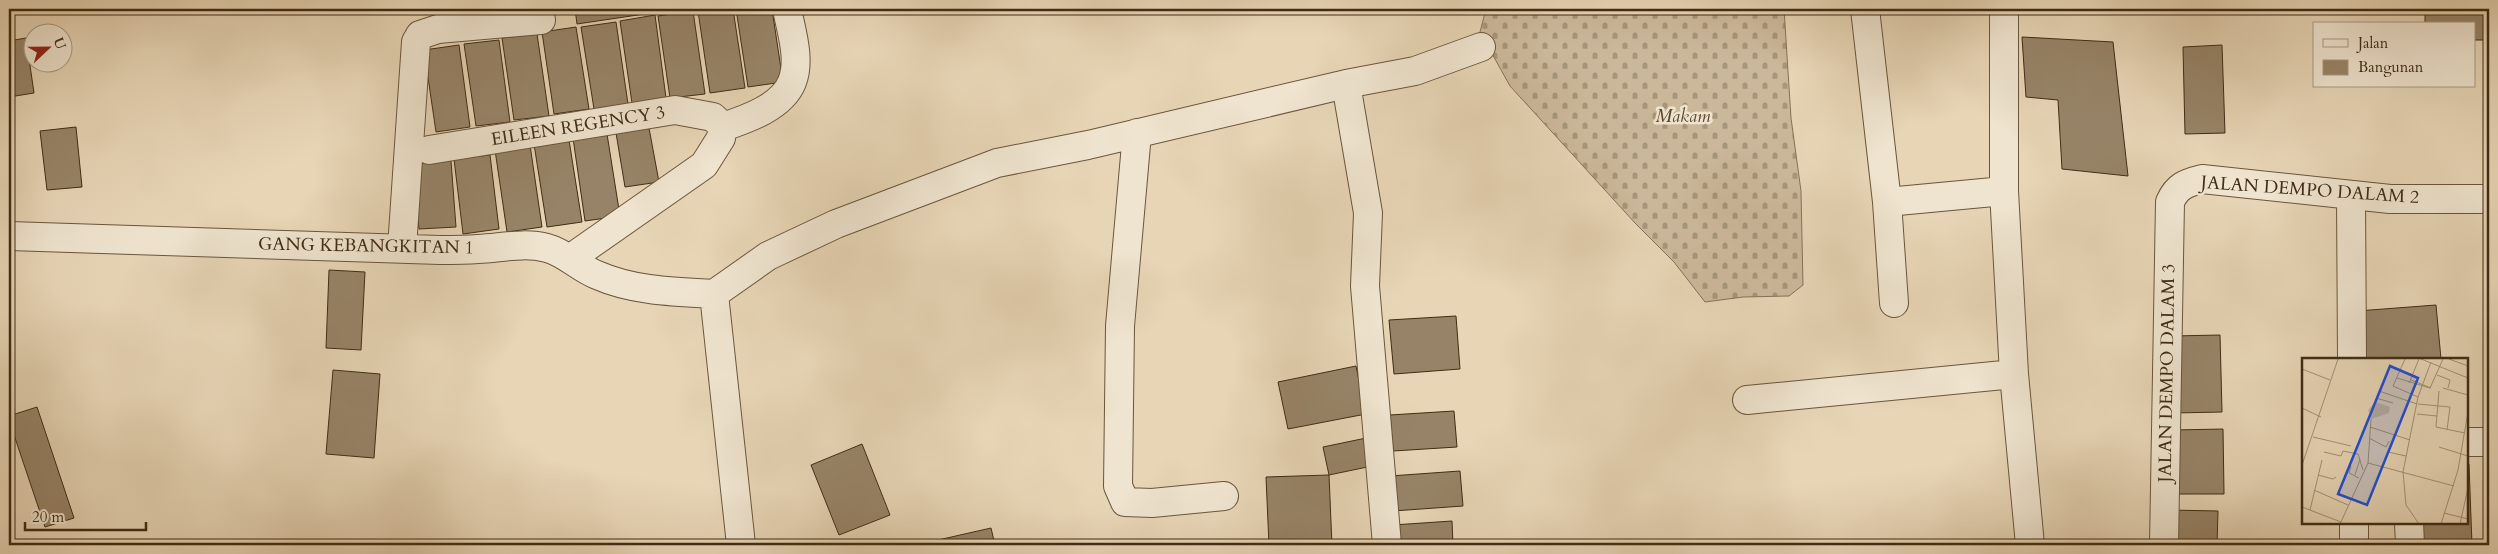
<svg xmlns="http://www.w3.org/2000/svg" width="2498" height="554" font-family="Cardo,serif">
<defs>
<pattern id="cemetery-stones" width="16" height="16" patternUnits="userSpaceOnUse" patternTransform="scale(1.25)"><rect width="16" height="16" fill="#cbb89a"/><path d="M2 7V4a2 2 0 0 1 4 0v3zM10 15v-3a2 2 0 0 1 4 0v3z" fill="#a6967c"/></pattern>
</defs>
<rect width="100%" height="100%" fill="#e7d5b5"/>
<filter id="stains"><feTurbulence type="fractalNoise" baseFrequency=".004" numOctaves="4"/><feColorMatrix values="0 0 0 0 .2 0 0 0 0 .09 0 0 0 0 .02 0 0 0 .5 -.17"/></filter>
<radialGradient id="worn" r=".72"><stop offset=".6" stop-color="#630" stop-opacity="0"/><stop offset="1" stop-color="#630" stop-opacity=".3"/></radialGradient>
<path fill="url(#cemetery-stones)" stroke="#867257" d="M1486,9H1702C1711,13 1769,9 1784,9L1791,118L1801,191L1803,285L1789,296L1743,297L1705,302L1674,262L1635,223L1510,86L1480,32Z"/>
<path fill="#978468" stroke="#402c14" d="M575,9H658V12L577,24Z
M714,9H733L745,88L710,93L698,11Z
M736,9H772L783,82L748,87Z
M2425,9H2489V40H2474V24H2425Z
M693,11L705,94L670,98L658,16Z
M655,15L666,98L632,103L620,21Z
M616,22L628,104L594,109L581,27Z
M576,27L589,109L554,114L542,32Z
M537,34L549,116L514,120L502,38Z
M2022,37L2113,42L2128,176L2062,169L2058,100L2026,97Z
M26,38L34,93L9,97V41Z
M499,40L510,122L476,126L464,44Z
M459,45L470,127L436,132L424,50Z
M2222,45L2225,133L2185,134L2183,47Z
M76,127L82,187L47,190L40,131Z
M649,128L659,182L625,187L616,133Z
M607,134L620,216L585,221L573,138Z
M569,140L582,222L547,227L534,144Z
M530,145L542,227L507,232L495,150Z
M490,155L499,229L463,234L454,159Z
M451,161L456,227L419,229L413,164Z
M329,270L365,272L361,350L326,348Z
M2436,305L2441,359H2361L2357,311Z
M1456,316L1460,369L1394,374L1389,320Z
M2220,335L2222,412L2174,413L2172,336Z
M1356,366L1366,414L1288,429L1278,382Z
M333,370L380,374L374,458L326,454Z
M37,407L74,518L45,527L9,420V416Z
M1454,411L1457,447L1393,451L1390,415Z
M2223,429L2224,494H2174L2173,430Z
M1371,437L1377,465L1329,475L1323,447Z
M862,444L890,515L839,535L811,465Z
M2467,464H2469L2472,545H2412V523H2467Z
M1460,471L1463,506L1393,511L1390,476Z
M1329,475L1332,545H1269L1266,477Z
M2169,510L2218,511L2217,545H2169Z
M1452,521L1453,545H1395L1393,525Z
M991,528L995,545H916Z"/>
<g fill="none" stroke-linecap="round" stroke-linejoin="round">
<g stroke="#6a563c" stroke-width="30">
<path id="minor" d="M1865,9L1887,202L1894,303
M2004,9V191L2014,374L2030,545
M1346,84L1368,213L1365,286L1387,545
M1137,133L1120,326L1118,486L1125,502L1152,503L1224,496
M429,150L675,110L713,117L723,127
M2351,196L2352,359
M1887,202L2004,191
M9,236L440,250C452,250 465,250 478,249C501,248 524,242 547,248C566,253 579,268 597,275C633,291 675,292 714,294
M402,248L416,42L420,35L438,29L541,20
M571,258L704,165L721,138L723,127C747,119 782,107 792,82C801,60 791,30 787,9
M714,294L768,256L836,224L997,163L1088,145L1346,84L1415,71L1481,47
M714,294L741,545
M1747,400L2014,374
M2467,442H2489
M2354,523V545
M2409,523L2410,545
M2164,545L2170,202C2177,186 2186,183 2202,179L2390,199H2489"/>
</g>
<use href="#minor" stroke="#efe4cf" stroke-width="28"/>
</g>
<g text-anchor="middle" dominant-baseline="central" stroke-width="5" stroke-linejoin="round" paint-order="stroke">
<g font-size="18" font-style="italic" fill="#5c482f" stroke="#efe4cf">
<text x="1683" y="116">Makam</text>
</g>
<g font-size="18" fill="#402c14" stroke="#efe4cf">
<text transform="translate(578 126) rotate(-9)">EILEEN REGENCY 3</text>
<text transform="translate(2310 190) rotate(4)">JALAN DEMPO DALAM 2</text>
<text transform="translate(366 246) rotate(1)">GANG KEBANGKITAN 1</text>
<text transform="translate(2167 373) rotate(-89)">JALAN DEMPO DALAM 3</text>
</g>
</g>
<g transform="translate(2302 358)">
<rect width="166" height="166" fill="#e7d5b5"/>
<path d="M73,44L88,49L87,55L69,61L66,52Z" fill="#cbb89a"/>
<path fill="none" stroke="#a49175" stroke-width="1" d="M103,1L91,28L116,39M119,1L166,20M147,1L166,8M0,11L28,22M135,17L148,22L146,30M95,20L128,30L141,1M109,22L129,30M107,25L117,1M141,30L166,37M77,33L115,46M137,33L134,69L163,75M74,40L91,45M116,46L148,49L145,72M0,50L19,59M115,56L135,58M68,69L108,82M11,79L49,88M67,80L84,89L87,83M137,89L166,98M22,94L39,98L41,93L56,96L61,112M86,94L104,98M66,105L152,128M66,105L69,61M0,107L36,1M49,108L47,115L57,120M16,117L31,121L34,119M53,117L58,101M12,132L46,147M0,149L39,164M8,152L20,102M142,155L166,161M38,166L66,105M117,166L104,147L101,114L116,39L129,4M139,166L156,112L166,54M158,166L166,130"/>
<path fill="#1d4ed8" fill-opacity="0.15" stroke="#1d4ed8" stroke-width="2.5" d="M88,8L116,20L65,147L36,136Z"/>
<rect width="166" height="166" fill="none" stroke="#402c14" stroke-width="2.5"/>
</g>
<rect width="2498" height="554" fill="none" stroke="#e7d5b5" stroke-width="30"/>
<rect x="10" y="10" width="2478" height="534" fill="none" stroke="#402c14" stroke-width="2.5"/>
<rect x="15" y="15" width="2468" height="524" fill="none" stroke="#402c14"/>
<rect x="2313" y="22" width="162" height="65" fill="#efe4cf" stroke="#a99a84"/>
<rect x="2323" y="39" width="25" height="8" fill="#efe4cf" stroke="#a99a84"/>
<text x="2358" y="48" font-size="15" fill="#402c14">Jalan</text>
<rect x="2323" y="60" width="25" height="15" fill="#978468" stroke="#a99a84"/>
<text x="2358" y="72" font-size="15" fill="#402c14">Bangunan</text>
<g transform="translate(48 48) rotate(68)"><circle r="24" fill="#efe4cf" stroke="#a99a84"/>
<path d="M0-4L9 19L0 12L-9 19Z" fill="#8f2418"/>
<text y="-8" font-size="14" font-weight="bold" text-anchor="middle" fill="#402c14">U</text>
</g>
<path d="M25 522v8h121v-8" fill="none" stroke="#402c14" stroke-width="2.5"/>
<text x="32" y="522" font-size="15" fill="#402c14" stroke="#efe4cf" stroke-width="4" paint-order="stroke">20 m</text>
<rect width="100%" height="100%" filter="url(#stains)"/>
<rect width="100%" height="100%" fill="url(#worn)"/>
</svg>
